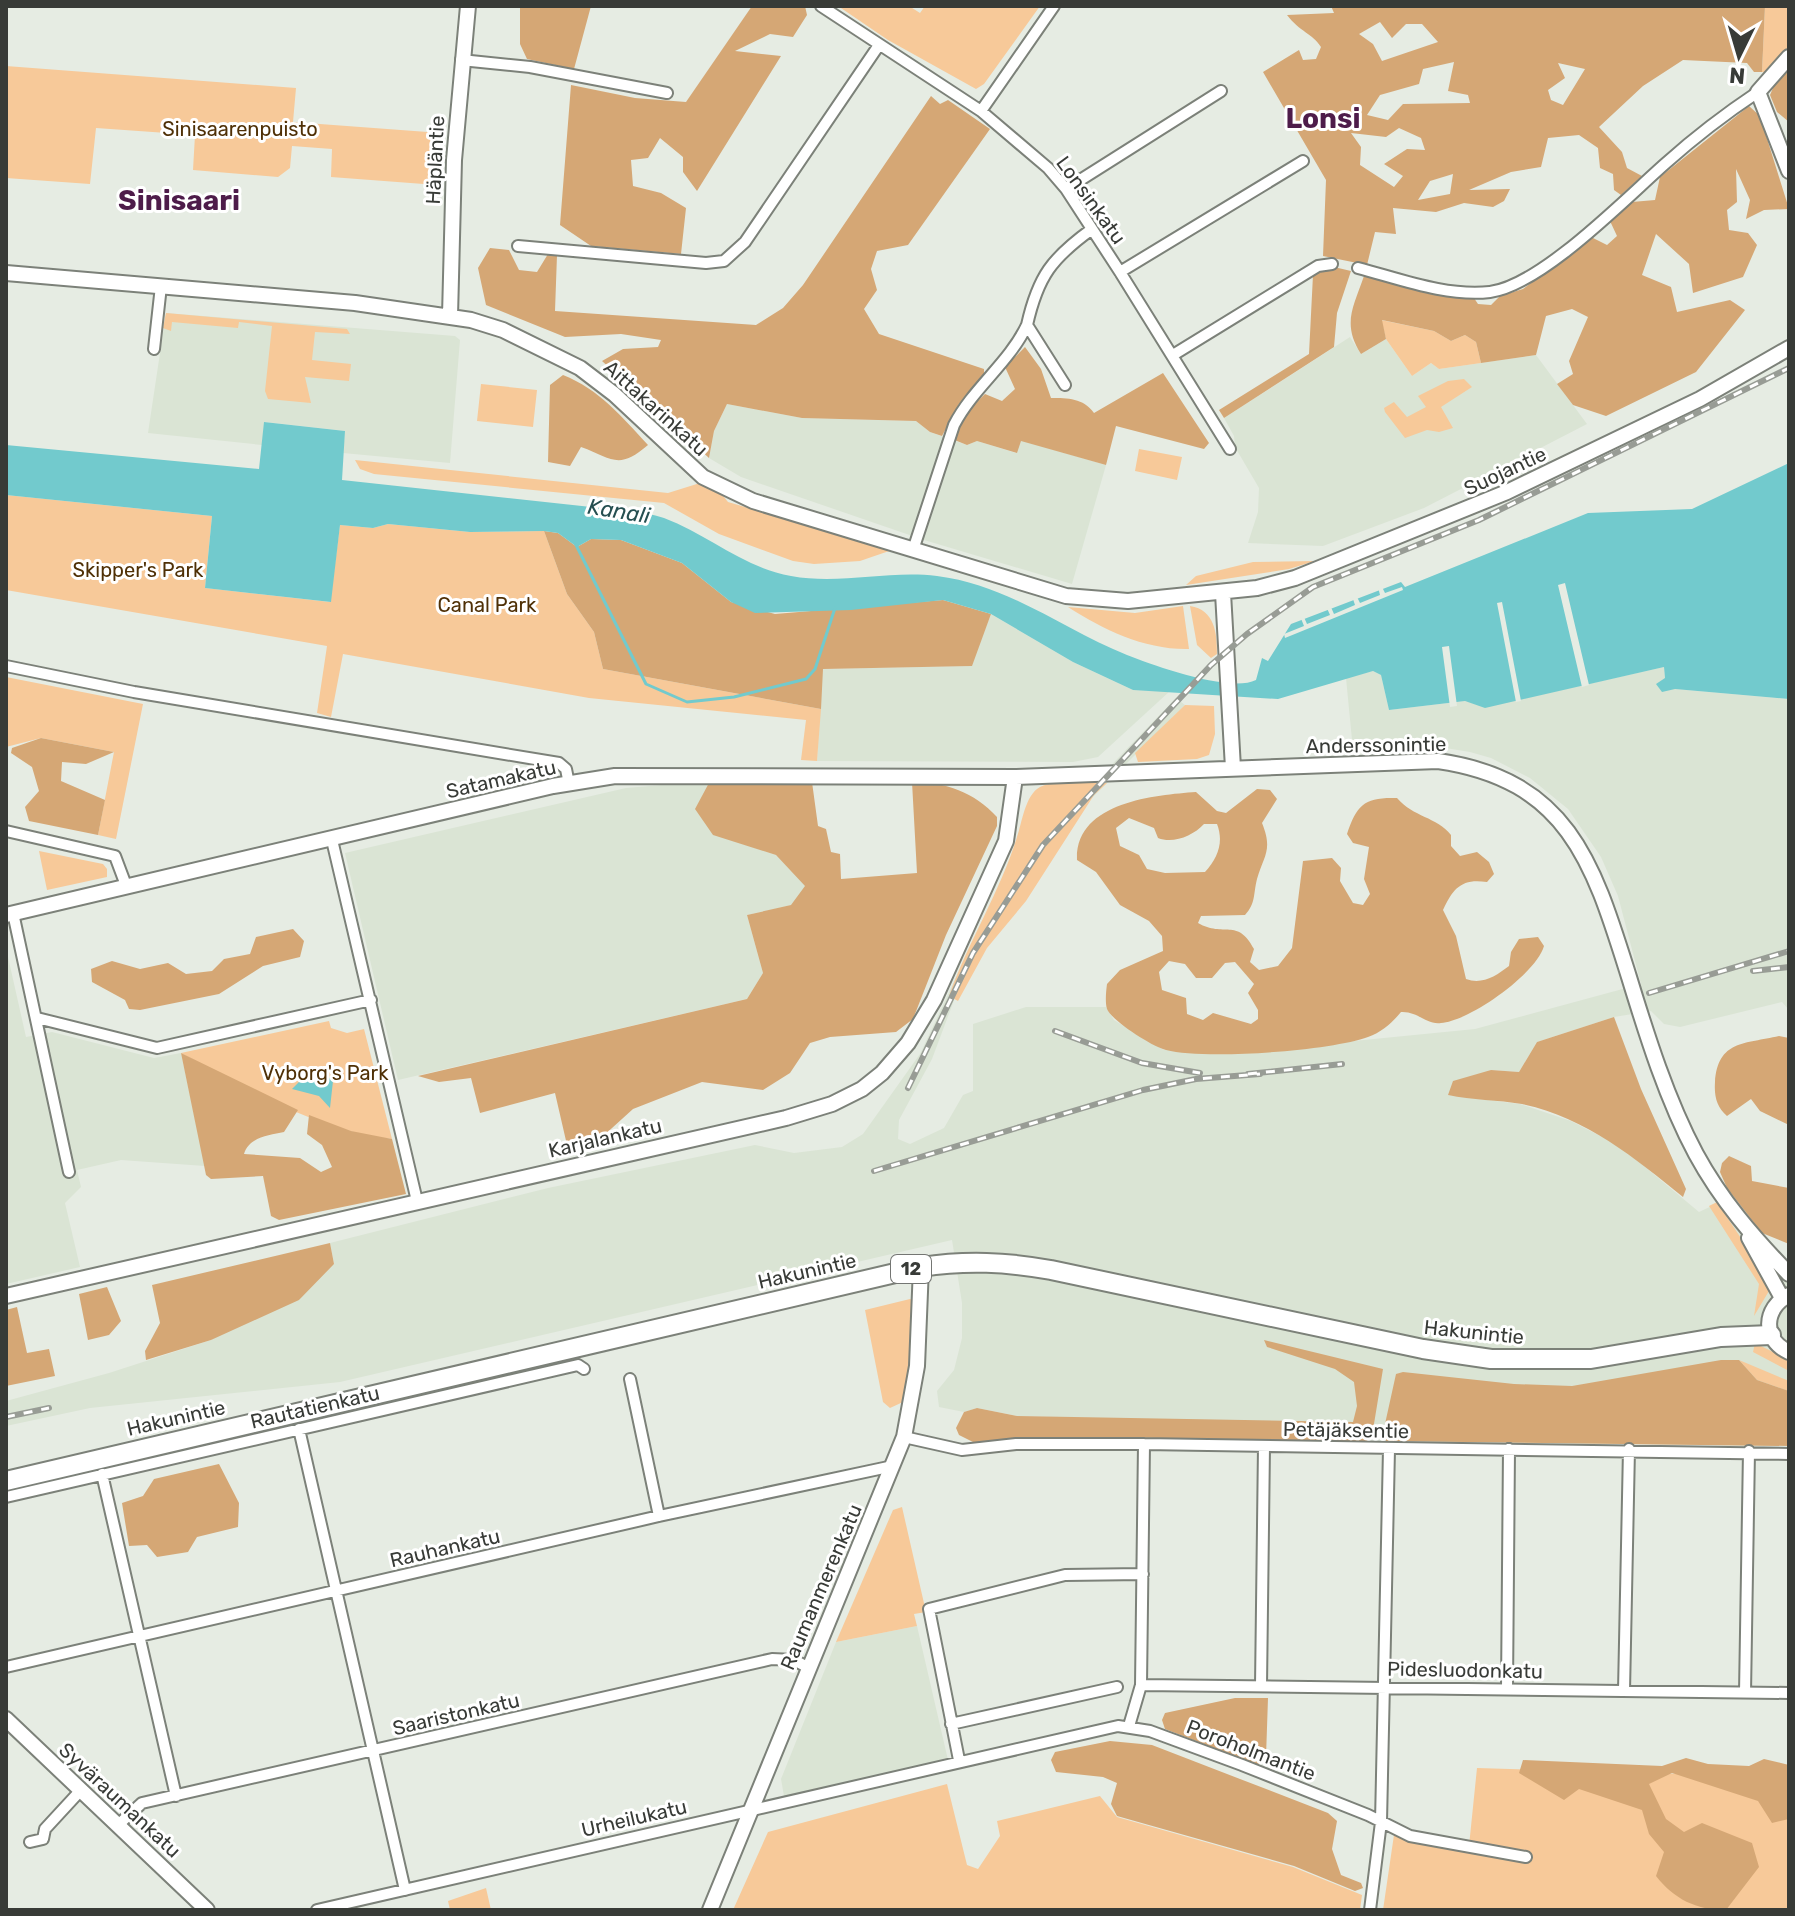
<svg xmlns="http://www.w3.org/2000/svg" width="1795" height="1916" font-family="Rubik,sans-serif">
<rect width="100%" height="100%" fill="#e6ece3"/>
<path fill="#dae4d4" d="M166,313L455,336L460,340L450,463L343,453L345,431L265,422L262,445L148,433Z
M1350,337L1361,354L1386,339L1412,376L1431,363L1439,369L1536,355L1587,424L1424,508L1323,546L1248,543L1258,512L1259,488L1235,447L1234,436L1224,418Z
M727,404L802,418L916,421L930,432L967,445L977,441L1016,453L1021,440L1106,465L1072,584L924,540L741,477L709,458L714,431Z
M991,614L1073,662L1133,690L1170,691L1098,757L1073,762L817,761L822,669L971,666Z
M1664,667L1665,678L1675,689L1789,699V1010L1782,1002L1680,1027L1664,1024L1651,1011L1614,1017L1537,1042L1519,1072L1491,1070L1448,1095L1520,1104L1571,1121L1620,1146L1699,1212L1733,1196L1789,1266V1446L1386,1441L1384,1426L1017,1416L977,1408L964,1412L939,1407L937,1391L954,1370L962,1338V1303L952,1240L340,1382L90,1408L6,1426V1401L109,1373L211,1340L334,1264L330,1243L548,1188L755,1145L794,1153L842,1147L863,1134L920,1054L969,950L1095,782L1176,698L1185,705L1066,824L956,995L932,1059L899,1120L898,1139L910,1144L944,1128L963,1095L973,1091V1024L1026,1007H1106L1114,1020L1164,1050L1243,1052L1475,1029L1641,984L1618,896L1601,857L1568,809L1530,778L1491,758L1470,752L1439,747L1353,750L1346,678L1373,671L1381,675L1389,710L1465,701L1485,707Z
M710,781L713,834L776,855L806,886L792,905L747,915L763,973L747,999L398,1080L345,853L626,788Z
M6,948L26,1037L52,1032L154,1058L181,1053L205,1166L121,1160L77,1170L81,1187L65,1203L80,1267L6,1284Z
M917,1626L948,1760L784,1796L781,1779L836,1642Z"/>
<path fill="#f7c999" d="M838,6H909L920,13L925,6H1040L984,84L976,89L888,40Z
M1765,6L1789,7V49L1766,73L1762,72Z
M6,66L296,88L293,122L441,133L437,185L331,177L332,149L292,146L290,168L278,177L193,170L195,135L96,128L90,184L6,178Z
M166,313L347,329L350,334L315,332L312,360L351,364L349,381L305,377L311,403L268,399L265,391L272,326L239,322L238,328L172,322L171,331L163,328Z
M1381,320L1434,331L1451,341L1465,335L1476,342L1481,363L1439,369L1431,363L1412,376L1386,339Z
M1464,379L1472,387L1441,407L1453,428L1439,432L1427,430L1405,438L1385,412L1384,408L1394,402L1407,417L1426,407L1418,396L1448,381Z
M481,384L537,390L533,427L477,421Z
M1139,449L1182,457L1177,480L1135,471Z
M355,460L668,493L700,483L720,492L728,502L892,550L860,561L814,564L793,561L719,534L664,503L374,474L360,469Z
M6,495L212,516L205,588L330,602L340,525L373,528L388,524L470,532L544,531L567,594L594,632L603,669L821,709L817,761L801,760L806,720L589,698L343,654L331,717L317,713L327,646L6,590Z
M1315,561L1289,569L1186,585L1196,576L1253,562Z
M1183,606L1189,649C1145,650 1104,630 1068,607L1135,613Z
M1190,606C1215,610 1217,633 1217,654L1211,658L1197,645Z
M6,677L143,704L116,839L98,835L114,752L41,738L6,747Z
M1185,705L1214,706L1215,734L1209,755L1197,759L1138,762L1135,753Z
M1107,783L1094,795L1026,901L987,948L958,1001L949,996C968,942 1000,892 1017,837C1022,823 1025,795 1040,787C1056,779 1089,781 1107,783Z
M39,851L103,864L107,869V877L47,890Z
M329,1021L331,1028L347,1033L364,1029L392,1139C318,1132 245,1087 181,1053Z
M1717,1202L1766,1276L1769,1291L1754,1316L1759,1284L1709,1206Z
M910,1299L915,1301L911,1363L903,1402L890,1408L883,1402L865,1310Z
M1755,1343L1789,1360V1371L1753,1352Z
M1739,1360L1789,1381V1391L1757,1380Z
M902,1507L926,1612L914,1614L917,1626L836,1642L893,1510Z
M1477,1768L1789,1777V1910H1383L1395,1828L1469,1846Z
M947,1784L967,1865L978,1869L1000,1836L997,1821L1100,1796L1117,1817L1293,1867L1362,1895L1360,1910H733L768,1832Z
M486,1888L491,1910H450L448,1901Z"/>
<path fill="#d5a775" fill-rule="evenodd" d="M520,6H591L574,69L527,59L520,44Z
M752,6H805L807,15L793,37L770,34L735,51L781,56L697,191L683,172V157L660,138L648,158L631,160L633,186L661,193L686,208L681,254L591,246L560,225L571,85L635,98L686,102Z
M1331,6H1765L1762,72H1754L1747,63L1683,60L1643,86L1599,127L1622,152L1627,168L1642,176L1621,195L1614,190L1613,174L1600,168L1598,148L1579,135L1548,138L1541,167L1511,172L1469,190L1510,189L1504,201L1493,207L1464,203L1436,212L1393,208L1396,234L1375,232L1367,265L1323,256L1326,180L1263,72L1299,50L1303,60L1316,59L1321,47C1312,33 1300,32 1287,15L1334,13ZM1380,22L1392,38L1406,24H1422L1438,42L1382,61L1373,44L1359,34ZM1454,62L1448,91L1468,95L1470,103L1403,104L1388,120L1367,115L1380,95L1419,84L1423,69ZM1558,63L1585,69L1563,105L1551,100L1548,90L1565,78ZM1399,128L1421,138L1425,150L1407,149L1384,164L1403,176L1394,187L1360,165L1361,147L1351,133L1386,137ZM1453,174L1450,194L1418,200L1430,181Z
M1789,69V122L1777,112L1770,95L1776,81Z
M931,96L940,104L948,100L990,129L908,245L877,251L871,269L877,290L864,309L879,334L984,369V378L959,404L942,436L930,432L916,421L802,418L727,404L714,431L709,458L602,361L623,349L658,347L661,340L621,334L565,337L486,305L478,268L490,248L509,250L519,270L537,272L548,254L557,255L555,311L756,325L783,308L803,285Z
M1749,106L1760,116L1789,209L1764,210L1746,219L1750,200L1736,169L1737,202L1727,210L1729,230L1748,233L1757,245L1743,277L1693,293L1689,264L1656,234L1642,275L1671,287L1677,312L1730,300L1745,310L1696,372L1606,416L1573,405L1557,384L1573,374L1569,361L1588,317L1572,309L1546,316L1536,355L1481,363L1476,342L1465,335L1451,341L1434,331L1382,320L1386,339L1361,354C1342,324 1353,308 1364,276L1432,294L1474,298L1478,304L1491,305L1500,296L1523,289L1591,237L1607,245L1617,236L1610,221L1632,202L1655,200L1660,177Z
M1334,267L1351,271L1337,313L1334,347L1224,418L1219,410L1309,354L1313,275Z
M1025,347L1041,369L1051,398C1068,398 1083,398 1094,413L1163,373L1209,443L1204,449L1116,426L1106,465L1021,441L1017,453L977,441L967,445L952,439L966,412L985,394L1002,401L1015,389L1005,367Z
M563,375C599,389 622,417 648,445C618,471 612,458 581,447L570,466L548,462L550,385Z
M544,531L558,533L577,547L591,539L621,540L682,563L731,602L775,614L943,600L991,614L972,666L823,669L821,709L603,669L594,632L567,594Z
M41,738L114,752L86,764L62,762L61,781L105,800L98,835L29,821L25,807L39,791L32,767L11,753L12,748Z
M710,781L812,782L818,826L826,829L831,852L840,854L841,879L917,873L912,782C946,782 974,792 997,817V826L946,935L913,1019L896,1032L830,1037L810,1043L790,1073L763,1090L702,1082L633,1109L601,1138L567,1145L555,1093L480,1113L471,1078L439,1082L418,1076L747,999L763,973L747,915L791,905L805,886L776,855L713,835L695,809Z
M1257,789L1270,790L1277,799L1262,823C1273,850 1264,855 1257,879C1253,895 1256,903 1245,915L1201,916L1198,923C1224,938 1237,917 1254,949L1250,962L1259,970L1278,966L1292,948L1303,861L1332,858L1341,868L1340,881L1353,903L1363,905L1370,894L1364,879L1369,847L1353,843L1347,834C1357,804 1365,797 1397,798C1413,817 1437,817 1451,835V846L1460,856L1477,852L1489,862L1494,874L1487,882C1462,878 1453,888 1443,910L1456,936L1466,979C1482,985 1496,976 1509,966L1511,952L1519,939L1538,937L1544,946C1536,974 1470,1021 1441,1023C1426,1025 1418,1011 1401,1012C1392,1023 1382,1032 1368,1037C1330,1051 1205,1060 1166,1050C1153,1047 1112,1021 1107,1009C1105,1002 1106,992 1107,984L1120,970L1163,951L1162,936L1149,921L1120,905L1096,872L1077,860C1075,802 1155,795 1196,792L1217,811L1226,813ZM1129,818L1154,828L1158,838C1173,844 1193,836 1204,824H1217C1224,842 1218,858 1205,872L1165,873L1147,869L1139,855L1120,846L1116,828ZM1169,961L1185,964L1196,978H1212L1225,963L1235,962L1254,984L1248,993L1258,1010V1019L1251,1024L1213,1013L1203,1020L1187,1014L1186,998L1162,990L1159,972Z
M293,929L304,941L300,957L263,966L219,994L140,1010L129,1009L125,1000L92,982L91,969L112,961L140,969L168,963L186,974L212,971L224,959L250,954L256,937Z
M1614,1017L1641,1089L1686,1189L1683,1197C1635,1158 1585,1117 1522,1104C1498,1100 1472,1100 1448,1095L1453,1081L1491,1070L1519,1072L1537,1042Z
M1779,1036L1789,1038V1125L1760,1111L1751,1099L1727,1116C1717,1107 1714,1097 1715,1082C1718,1040 1745,1044 1779,1036Z
M181,1053L298,1110L284,1132C269,1135 249,1137 244,1154L300,1158L321,1172L332,1167L322,1145L307,1134L309,1115L351,1131L392,1139L406,1194L279,1220L271,1216L263,1176L211,1179L206,1175Z
M1729,1156L1751,1166L1752,1181L1789,1188V1244L1762,1233L1727,1188L1720,1172L1722,1163Z
M330,1243L334,1264L299,1300L211,1340L146,1360L145,1351L160,1323L152,1285Z
M107,1287L121,1321L109,1335L88,1340L79,1294Z
M17,1307L27,1353L49,1349L55,1376L6,1386V1310Z
M1264,1340L1383,1369L1372,1436L1366,1442L1105,1437L975,1443L959,1435L956,1428L964,1412L977,1408L1017,1416L1353,1422L1357,1406L1354,1382L1335,1369L1267,1347Z
M1721,1360H1739L1757,1380L1789,1391V1446L1386,1441L1383,1433L1396,1374L1403,1372L1514,1384L1572,1386Z
M219,1464L239,1503L238,1527L197,1537L188,1552L157,1557L147,1545L129,1546L122,1503L143,1496L154,1479Z
M1235,1698H1268L1266,1757L1258,1765L1165,1729L1162,1720L1165,1713Z
M1110,1741L1152,1745L1328,1813L1337,1821L1332,1849L1341,1875L1361,1883L1363,1888L1355,1891L1294,1866L1117,1816L1111,1804L1117,1783L1103,1777L1056,1772L1051,1760L1055,1752Z
M1686,1758L1708,1764L1749,1766L1764,1759L1789,1765V1819L1772,1823L1758,1801L1672,1773L1649,1784L1666,1819L1684,1832L1702,1823L1752,1843L1759,1867L1726,1910C1696,1910 1674,1899 1656,1876L1664,1852L1649,1834L1642,1810L1579,1789L1564,1800L1519,1773L1523,1760L1662,1766Z"/>
<path fill="#72cacd" d="M264,422L345,431L342,480L628,511C640,513 653,514 664,518C709,535 742,567 791,576C840,585 888,570 937,576C1009,585 1062,629 1127,655C1155,666 1230,693 1256,680L1262,658L1268,661L1291,624L1401,582L1405,587L1588,513L1692,509L1789,463V699L1675,689L1662,692L1656,684L1665,678L1664,667L1485,708L1465,701L1389,710L1381,675L1373,671L1278,699L1133,690L1073,662L991,614L943,600L851,610L755,613L731,602L682,563L621,540L591,539L577,547L558,533L544,531L470,532L388,524L373,528L340,525L331,602L205,588L212,516L6,495V445L259,469Z
M320,1069L333,1081L330,1108L319,1096L292,1089L309,1072Z"/>
<path fill="#e6ece3" d="M1565,583L1589,685L1582,687L1558,585Z
M1381,585L1385,593L1402,587L1403,590L1285,638L1284,634L1304,626L1300,616L1303,615L1307,624L1330,615L1326,606L1330,605L1334,614L1355,605L1352,596L1356,595L1360,603L1380,595L1378,587Z
M1502,602L1521,701L1516,702L1497,603Z
M1449,646L1457,706L1450,707L1442,647Z"/>
<g fill="none" stroke-linecap="round" stroke-linejoin="round">
<path stroke="#72cacd" stroke-width="3" d="M576,545L646,684L687,702L734,697L806,679L815,669L835,608"/>
<g stroke="#7c8179" stroke-width="14">
<path id="street" d="M821,6L981,111L1048,168L1066,189L1120,272L1230,449
M461,60L530,67L667,93
M981,111L1054,6
M1066,189L1221,91
M518,246L706,263L724,261L745,242L879,45
M1358,268C1400,279 1447,297 1490,292C1542,285 1626,198 1666,163C1695,137 1725,114 1758,92
M1120,272L1303,161
M154,349L161,286
M1173,355L1318,266L1332,264
M1065,385L1027,325C1038,276 1052,258 1092,229
M914,547L954,425C973,388 1009,363 1027,325
M6,666L134,692L559,763L566,769L569,784
M6,831L115,856L127,888
M332,840L417,1201
M13,913L69,1172
M37,1018L157,1048L371,1000
M630,1379L659,1516
M299,1429L405,1890
M904,1437L962,1450L1016,1444H1144L1789,1454
M102,1474L176,1796
M6,1497L578,1365L584,1369
M6,1667L659,1516L893,1466
M1141,1685L1789,1693
M1261,1686L1264,1446
M1507,1689L1509,1449
M1624,1691L1629,1449
M1745,1693L1749,1451
M951,1724L1117,1687
M1129,1726L1141,1685L1144,1444
M959,1760L929,1609L1065,1575L1143,1574
M118,1825L142,1803L772,1659L794,1660L809,1668
M30,1842L43,1839L45,1829L81,1790
M317,1910L1118,1726L1150,1731L1242,1765L1368,1815L1410,1836L1526,1857
M1370,1910L1381,1822L1389,1449"/>
</g>
<g stroke="#7c8179" stroke-width="18">
<path id="secondary" d="M1789,57L1758,92L1789,171
M6,273L355,303L471,320L503,330L580,368L614,394L703,477L753,501L1066,596L1128,601L1257,588L1295,578L1507,492L1700,399L1789,348
M450,316L454,160L468,6
M1223,593L1233,768
M6,915L553,786L615,776L1015,777L1438,761C1570,780 1594,866 1629,977C1647,1036 1667,1100 1696,1154C1721,1200 1753,1237 1789,1274
M1749,1238L1782,1298
M1789,1295C1763,1308 1762,1340 1789,1352
M6,1296L786,1118L832,1104L862,1089L882,1073L908,1043L934,1000L1006,841L1015,777
M6,1719L207,1910
M710,1910L904,1437L917,1366L921,1267"/>
</g>
<g stroke="#7c8179" stroke-width="22">
<path id="highway" d="M6,1481L921,1267C967,1260 1006,1262 1051,1270L1423,1349L1491,1359H1591L1721,1337L1771,1335"/>
</g>
<use href="#street" stroke="#fff" stroke-width="10"/>
<use href="#secondary" stroke="#fff" stroke-width="14"/>
<use href="#highway" stroke="#fff" stroke-width="18"/>
<g stroke="#989c95" stroke-width="6">
<path id="rail" d="M1753,971L1789,967
M1649,993L1789,951
M1055,1031L1142,1063L1200,1073
M1248,1074L1342,1064
M908,1088L973,953L1043,845L1211,665L1247,634L1313,587L1479,520L1789,368
M874,1171L1143,1090L1196,1079L1260,1074
M6,1417L49,1408"/>
</g>
<use href="#rail" stroke="#fff" stroke-width="3" stroke-dasharray="9" stroke-linecap="butt"/>
</g>
<g text-anchor="middle" dominant-baseline="central" stroke-width="6" stroke-linejoin="round" paint-order="stroke">
<rect fill="#fff" stroke="#747673" stroke-width="2" x="891" y="1255" width="40" height="28" rx="6"/>
<g font-size="18" font-weight="bold" fill="#383b37">
<text x="911" y="1269">12</text>
</g>
<g font-size="20" fill="#4f3006" stroke="#fff">
<text x="240" y="129">Sinisaarenpuisto</text>
<text x="138" y="570">Skipper's Park</text>
<text x="487" y="605">Canal Park</text>
<text x="325" y="1073">Vyborg's Park</text>
</g>
<g font-size="20" fill="#383b37" stroke="#fff">
<text transform="translate(435 160) rotate(-87)">Häpläntie</text>
<text transform="translate(1091 200) rotate(54)">Lonsinkatu</text>
<text transform="translate(656 408) rotate(42)">Aittakarinkatu</text>
<text transform="translate(1505 471) rotate(-25)">Suojantie</text>
<text transform="translate(1376 745) rotate(-1)">Anderssonintie</text>
<text transform="translate(501 779) rotate(-13)">Satamakatu</text>
<text transform="translate(605 1138) rotate(-13)">Karjalankatu</text>
<text transform="translate(807 1271) rotate(-13)">Hakunintie</text>
<text transform="translate(1474 1332) rotate(6)">Hakunintie</text>
<text transform="translate(315 1407) rotate(-13)">Rautatienkatu</text>
<text transform="translate(176 1418) rotate(-13)">Hakunintie</text>
<text transform="translate(1346 1430) rotate(1)">Petäjäksentie</text>
<text transform="translate(445 1548) rotate(-13)">Rauhankatu</text>
<text transform="translate(821 1587) rotate(-67)">Raumanmerenkatu</text>
<text transform="translate(1465 1670) rotate(1)">Pidesluodonkatu</text>
<text transform="translate(456 1714) rotate(-13)">Saaristonkatu</text>
<text transform="translate(1251 1750) rotate(21)">Poroholmantie</text>
<text transform="translate(120 1800) rotate(43)">Syväraumankatu</text>
<text transform="translate(634 1818) rotate(-13)">Urheilukatu</text>
</g>
<g font-size="22" font-style="italic" fill="#264f51" stroke="#fff">
<text transform="translate(619 511) rotate(9)">Kanali</text>
</g>
<g font-size="28" font-weight="bold" fill="#4e1c4a" stroke="#fff">
<text x="1323" y="118">Lonsi</text>
<text x="179" y="200">Sinisaari</text>
</g>
</g>
<rect width="1795" height="1916" fill="none" stroke="#383b37" stroke-width="16"/>
<g transform="translate(1739 56) rotate(185)" stroke="#ffffff" stroke-width="6" paint-order="stroke">
<path d="M0-6L14 30L0 20L-14 30Z" fill="#383b37"/>
<text y="-12" font-size="22" font-weight="bold" text-anchor="middle" fill="#383b37">N</text>
</g>
</svg>
